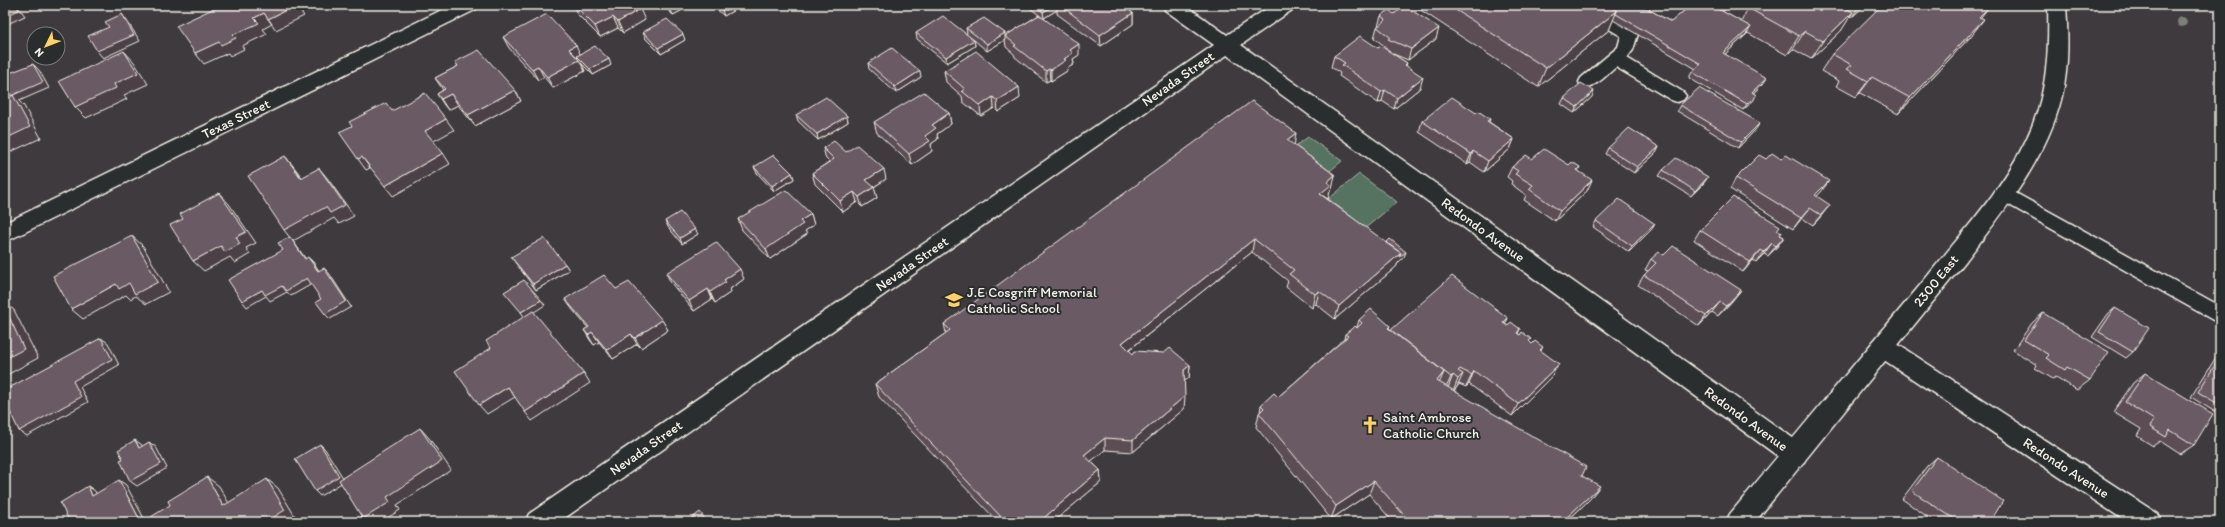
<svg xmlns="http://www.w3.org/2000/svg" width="2225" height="527" font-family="Itim,sans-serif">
<rect width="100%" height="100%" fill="#3e3a3e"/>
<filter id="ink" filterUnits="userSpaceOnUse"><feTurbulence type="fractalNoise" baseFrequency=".025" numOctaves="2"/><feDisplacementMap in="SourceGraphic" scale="8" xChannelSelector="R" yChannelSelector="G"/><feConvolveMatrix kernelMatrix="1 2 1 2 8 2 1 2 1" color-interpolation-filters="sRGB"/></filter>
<g filter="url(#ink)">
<path fill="#567261" stroke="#a5b2a4" d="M1308,137L1342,161L1319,180L1284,154Z
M1359,174L1397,202L1363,230L1326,201Z"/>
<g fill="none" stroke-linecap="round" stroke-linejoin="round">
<g stroke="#f4f1e8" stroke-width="3">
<path id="lane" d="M1573,5H1593L1636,30L1638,34L1633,50L1627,58L1683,92L1686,96L1683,100L1677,102L1671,100L1616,67C1606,75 1595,90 1581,86L1579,82L1581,78L1618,47L1621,36L1575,9Z
M2003,186L2220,306V324L1997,198L1994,193L1997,188Z"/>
</g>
<g stroke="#f4f1e8" stroke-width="3">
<path id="street" d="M452,5H477L475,10L5,242V223Z
M1163,5H1185L1227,35L1272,5H1294L1292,10L1241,45L1804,446L1807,454L1804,462L1795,465L1786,462L1227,55L559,522H525L529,514L1214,45L1165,10Z
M1883,337L1891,340L2158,514L2162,522H2127L1875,354L1871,347L1875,340Z"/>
</g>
<g stroke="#f4f1e8" stroke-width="3">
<path id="secondary" d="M2048,5H2066C2068,35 2069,67 2062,96C2047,159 2003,212 1965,262L1755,522H1726L1730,514C1795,435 1861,357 1926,278C1964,230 2010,182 2033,124C2048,86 2049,45 2048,5Z"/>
</g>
<use href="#lane" fill="#2a2d2e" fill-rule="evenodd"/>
<use href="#street" fill="#2a2d2e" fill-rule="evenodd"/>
<use href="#secondary" fill="#2a2d2e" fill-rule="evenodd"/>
</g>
<circle fill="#7b7f7a" cx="2182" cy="22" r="5"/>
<path fill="#5c4d55" stroke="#f4f1e8" d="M573,5H636L645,20L623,33L618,28L600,37L577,14Z
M662,5H692L673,15Z
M712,5H743L724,16Z
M1026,5H1122L1133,13V24L1101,46L1057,14V10L1044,18L1079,55L1073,59L1074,64L1067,69V71L1051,81L1050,80L1046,82L1015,57L1014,54L1006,47L1005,40L987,51L974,40L975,46L947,63L917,39L916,33L967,34L966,28L1005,36L1039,15Z
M1417,5H1641L1671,22L1691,5H1730L1722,11L1741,22L1748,8L1752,5H1865L1852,17L1850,16L1841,31L1811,59L1793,49L1787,55L1748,33L1725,54L1763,84L1753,93L1756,95L1753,101L1743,110L1689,78L1692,72L1696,69L1613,20L1609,30L1538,87L1416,7Z
M1381,16L1436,39L1408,60L1391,53L1407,63L1406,66L1420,88L1394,109L1382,101L1378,103L1339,76L1340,73L1331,67L1334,56L1378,48L1386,49V47L1374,38L1377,27L1378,26Z
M1980,18L1971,36L1898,114L1860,93L1856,97L1836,86L1839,81L1821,71L1832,54Z
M643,32L685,40L661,54L645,38Z
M503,37L580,54L611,65L593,75L581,63L585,71L553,88L544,77L538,80L509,48Z
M455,62L515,90L521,101L475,126L458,105L448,110L444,105L437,94L443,90L435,78L458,66Z
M868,63L921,77L896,93L869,69Z
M944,71L1020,98L998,112L994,108L981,116L963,102L962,96L946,82Z
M1592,97L1574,113L1561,104L1564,98Z
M1680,105L1756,129L1738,148L1677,111Z
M949,113L951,124L937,134L938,139L931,144L932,151L912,165L877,133L874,122Z
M1476,113L1490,119L1489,122L1514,139L1510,149L1484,172L1470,162L1467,164L1419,132L1422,121Z
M796,115L847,116L848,122L818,140L798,121Z
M1294,145L1335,175L1332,189L1330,191L1328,199L1404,257L1398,263L1396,267L1335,319L1316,304L1312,308L1286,287L1288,281L1252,252L1129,350L1133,354L1190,365L1189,378L1184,381V409L1133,452L1105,450L1091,461L1100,470L1101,482L1053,522H998L879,397L875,384L946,333L944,324Z
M1659,147L1656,153L1634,173L1605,154L1608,148Z
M823,148L846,152L886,179L874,187L877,198L862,207L857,202L843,212L815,184L812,173L829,162L826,159Z
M1532,159L1580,167L1578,171L1587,191L1555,221L1524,200L1526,195L1511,184L1512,181L1507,177L1512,167Z
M1766,159H1781L1821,192L1817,196L1822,215L1813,225L1802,218L1793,229L1730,189L1736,178Z
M754,167L792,173L794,179L774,191L757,173Z
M1663,170L1704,183L1691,196L1659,176Z
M811,214L814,225L805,231L807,234L770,259L742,230L738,219Z
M665,221L698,234L682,244L668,227Z
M1596,221L1652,229L1629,252L1593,227Z
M1700,230H1778L1782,232L1780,235L1784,237L1776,248L1768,256L1764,254L1756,262L1753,260L1743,272L1694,240Z
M1664,255L1733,300L1718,316L1712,312L1699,326L1638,285L1644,275L1648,271L1645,270L1651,259Z
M511,257L565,264L569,270L536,290Z
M666,273L744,279L730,289L731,292L715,303L712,299L694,311L671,283Z
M616,289L662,320L668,330L641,348L637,344L613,359L599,342L594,345L590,340L584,330L588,328L572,309L565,299Z
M2115,308L2133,352L2126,358L2092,337L2108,314Z
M2043,313L2090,380L2077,390L2056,377L2053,379L2035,368L2037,365L2013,350L2032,323Z
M1508,318L1505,324L1508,326L1520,329L1518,334L1520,335L1531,339L1529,341L1532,344L1543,347L1541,350L1551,377L1512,416L1469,384L1466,387L1459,384L1457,387L1454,391L1582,476L1590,499L1566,522H1393L1369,494L1331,519L1256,427L1259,413L1260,412L1261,405L1278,397L1344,339L1345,334L1357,327L1359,320L1390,326L1389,328L1391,330Z
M2220,352V415L2191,397L2218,354Z
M2145,373L2194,445L2180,454L2160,441L2153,446L2137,436L2141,429L2113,412L2133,383Z
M1937,457L1990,522H1935L1902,499L1927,466Z"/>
<path fill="#4b3f45" stroke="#f4f1e8" d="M15,5L20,9L25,16L5,25V16Z
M296,5L304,16L276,30L268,19Z
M669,5H692L673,15Z
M731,5H743L724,16L722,10Z
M1055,5H1057V10L1044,18L1043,12Z
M1614,5H1618L1607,15L1609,9Z
M1723,5H1730L1717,16Z
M1860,5H1865L1852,17Z
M1988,8L1975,25L1979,17Z
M640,9L645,20L623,33L618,22Z
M1617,11L1609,30L1538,87L1546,68Z
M1853,12L1841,31L1811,59L1823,41Z
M264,13L272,24L263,29L267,34L242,46L244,49L230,56L228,53L204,64L195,53L233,35L254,18Z
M1133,13V24L1101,46L1100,35Z
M122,14L127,21L140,41L103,58L97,51Z
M613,17L618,28L600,37L595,26Z
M1984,19L1971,36L1898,114L1910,98Z
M1751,27L1747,33L1720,59L1723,53Z
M1439,28L1436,39L1408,60L1411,49Z
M1805,31L1793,49L1787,55L1799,36Z
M1005,33V40L987,51V44Z
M683,34L685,40L661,54L658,48Z
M974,40L975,46L947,63L946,57Z
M1079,44V55L1073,59L1074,64L1067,69V71L1051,81V70L1064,59L1070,50Z
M576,45L581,56H577L578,58L569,49Z
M124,51L134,62L148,84L124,95L127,99L86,118L75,107L114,84Z
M609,59L611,65L593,75L590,69Z
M579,60L585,71L553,88L547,77Z
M33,64L39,70L49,88L19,101L24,106L41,138L6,154L8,158L5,160V139L13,96Z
M538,66L544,77L538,80L532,69Z
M1049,69L1050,80L1046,82V71Z
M920,71L921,77L896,93L895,87Z
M1423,77L1420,88L1394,109L1397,98Z
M1872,77L1860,93L1856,97L1868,81Z
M1767,78L1763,84L1748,98L1752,92Z
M1019,87L1020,98L998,112L997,101Z
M515,90L521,101L475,126L468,115Z
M1385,90L1382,101L1378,103L1381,92Z
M1594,91L1592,97L1574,113L1577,107Z
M451,94L458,105L448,110L441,99Z
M1756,95L1753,101L1743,110L1747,104Z
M993,97L994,108L981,116L980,106Z
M949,113L951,124L937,134L938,139L931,144L932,151L912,165L909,154L925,136L932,125Z
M847,116L848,122L818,140L817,134Z
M446,119L454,130L432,142L425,131Z
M1760,123L1756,129L1738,148L1741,142Z
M1296,133L1294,147L1287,140Z
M1514,139L1510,149L1484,172L1488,161Z
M1659,147L1656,153L1634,173L1637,167Z
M1473,151L1470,162L1467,164L1471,154Z
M443,153L450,164L393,196L385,186Z
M285,156L294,167L310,188L301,178Z
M362,157L370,168L366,170L358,159Z
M319,168L328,179L354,216L339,224L334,218L293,241L310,265L305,259L291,239L284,230Z
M884,169L886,179L869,190L866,180Z
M792,173L794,179L774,191L772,186Z
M1335,175L1332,189L1330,191L1328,199L1320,194L1327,182Z
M1708,177L1704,183L1691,196L1695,191Z
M1592,180L1587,191L1555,221L1560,211Z
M1829,181L1821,192L1808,206L1815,195Z
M874,187L877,198L862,207L859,197Z
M854,192L857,202L843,212L840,201Z
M219,193L229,204L256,243L246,248L250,254L235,263L230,257L204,271L193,261L236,237Z
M1830,205L1822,215L1813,225L1821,215Z
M1810,208L1802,218L1793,229L1801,218Z
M811,214L814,225L805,231L807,234L770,259L766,249L800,221Z
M1655,224L1652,229L1629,252L1632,246Z
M695,229L698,234L682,244L680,238Z
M132,236L143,246L169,292L146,304L136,296L130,299L126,295L83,319L71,309L116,284Z
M1784,237L1776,248L1768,256L1776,246Z
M1254,239L1252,252L1121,356L1122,343Z
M1772,243L1764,254L1756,262L1764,252Z
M1761,250L1753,260L1743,272L1750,262Z
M1406,252L1404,257L1398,263L1396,267L1335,319L1339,306L1401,253Z
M308,257L314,263L323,277L318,271Z
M565,264L569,270L536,290L533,284Z
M324,268L329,273L351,307L330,319L325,314Z
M740,269L744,279L730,289L731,292L715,303L710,292L724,280Z
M307,278L312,284L291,296L287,292L270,301L266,296L247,307L242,301L262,290L282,286Z
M708,289L712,299L694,311L689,301Z
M1741,290L1733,300L1718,316L1726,306Z
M1319,291L1316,304L1312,308L1315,294Z
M541,300L545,305L525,318L521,312Z
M1720,302L1712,312L1699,326L1706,316Z
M5,303L14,310L38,358L5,376Z
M1508,318L1502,331L1503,323Z
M662,320L668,330L641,348L635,338Z
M592,332L599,342L594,345L588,335Z
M631,334L637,344L613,359L607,350Z
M101,338L108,343L119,365L80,387L88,402L27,436L19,431L73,381Z
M1559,364L1551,377L1512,416L1518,404Z
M1190,365L1189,378L1183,382L1184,370Z
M1474,371L1469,384L1466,387Z
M1444,372L1438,386L1437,381Z
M584,373L590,383L532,421L525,412Z
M1463,374L1457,387L1453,392L1458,379Z
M1453,375L1448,388L1445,390L1451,377Z
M508,387L515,397L487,414L479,405Z
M1185,396L1184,409L1133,452V440Z
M420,428L429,438L451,470L397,505L400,510L381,522H366L363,519L387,497Z
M1105,438V450L1085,466L1084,455Z
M135,440L142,445L146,453L139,448Z
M149,442L156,447L167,468L137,486L130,481Z
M320,444L325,449L345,481L320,496L315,491Z
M1100,470L1101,482L1053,522H1039Z
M207,477L219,486L235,514L223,506Z
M267,479L278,488L296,518L290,522H266Z
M119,480L126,485L146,522H141Z
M1374,481L1369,494L1331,519L1336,506Z
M88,486L95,491L100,501L92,496Z
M1600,486L1590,499L1566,522H1562Z"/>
<path fill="#6b5a63" stroke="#f4f1e8" d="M8,5H15L19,10L5,16V7Z
M221,5H296L268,19L264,13L254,18L259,23L233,35L236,38L221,45L219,42L195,53L176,26Z
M574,5H636L640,9L618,22L613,17L595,26Z
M717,5H731L722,10Z
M1034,5H1055L1043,12Z
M1060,5H1122L1133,13L1100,35Z
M1448,5H1608L1617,11L1546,68Z
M1608,5H1614L1611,7Z
M1618,5H1641L1671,22L1691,5H1711L1751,27L1723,53L1767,78L1752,92L1756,95L1747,104L1692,72L1701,64L1616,14L1617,11L1614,8Z
M1752,5H1840L1853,12L1823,41L1805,31L1799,36L1748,8Z
M1882,5H1981L1988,8L1979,17L1984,19L1910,98L1872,77L1868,81L1847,69L1852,65L1832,54Z
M1405,6L1439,28L1411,49L1388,39L1390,37L1377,27L1386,20L1381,16L1389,10L1394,14Z
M122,14L134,35L97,51L88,36L109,27L105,22Z
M547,14L576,45L569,49L579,60L547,77L538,66L532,69L503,37Z
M1039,15L1079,44L1070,50L1073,53L1064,59L1066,60L1051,70L1049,69L1046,71L1014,46L1016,45L1005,36Z
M943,16L974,40L946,57L916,33Z
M984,18L1005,33L987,44L966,28Z
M667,19L683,34L658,48L643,32Z
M1360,36L1378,48L1381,46L1407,63L1405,65L1423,77L1397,98L1385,90L1381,92L1342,65L1345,63L1334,56Z
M595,46L609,59L590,69L577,56Z
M892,48L920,71L895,87L868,63Z
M479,50L515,90L468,115L451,94L441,99L437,94L445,89L435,78L458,66L455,62Z
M124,51L138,73L114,84L116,88L75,107L59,81Z
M976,51L1019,87L997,101L993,97L980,106L962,91L965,89L944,71Z
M33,64L43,82L6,98L5,96V77L9,75L7,74Z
M1581,83L1594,91L1577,107L1564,98Z
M1699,88L1760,123L1741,142L1680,105Z
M924,92L949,113L932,125L936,128L925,136L930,141L909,154L874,122Z
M425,93L446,119L425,131L443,153L385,186L362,157L358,159L339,132L352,126L349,122L386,103L392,111Z
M13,95L30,127L5,139V99Z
M826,97L847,116L817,134L796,115Z
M1452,97L1476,113L1478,111L1490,119L1487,121L1514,139L1488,161L1473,151L1471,154L1422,121Z
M1252,101L1296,133L1287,140L1335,175L1327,182L1331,185L1320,194L1401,253L1339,306L1319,291L1315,294L1289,274L1294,270L1254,239L1122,343L1133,354L1135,351L1164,353L1170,348L1190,365L1184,370L1185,396L1133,440L1105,438L1084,455L1100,470L1039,522H1006L875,384L950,330L944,324Z
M1629,128L1659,147L1637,167L1608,148Z
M834,141L846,152L857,145L884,169L866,180L874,187L859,197L854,192L840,201L812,173L834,159L823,148Z
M1544,149L1569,165L1572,162L1580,167L1577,170L1592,180L1560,211L1529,189L1533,185L1515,174L1518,171L1512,167L1526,155L1532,159Z
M1772,153L1781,159L1786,155L1829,181L1815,195L1830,205L1821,215L1810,208L1801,218L1736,178L1759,155L1766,159Z
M774,155L792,173L772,186L754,167Z
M285,156L301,178L319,168L345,205L330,213L326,207L284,230L248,176Z
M1676,158L1708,177L1695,191L1663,170Z
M786,190L811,214L800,221L803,224L766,249L738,219Z
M219,193L246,232L236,237L240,244L225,252L221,246L193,261L170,225L183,219L180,214Z
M1733,197L1780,226L1777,230L1782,232L1780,235L1784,237L1776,246L1772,243L1764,252L1761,250L1750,262L1700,230Z
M1619,199L1655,224L1632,246L1596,221Z
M680,212L695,229L680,238L665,221Z
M132,236L158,282L135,294L129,283L119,289L116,284L71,309L53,276Z
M290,237L305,259L308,257L318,271L324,268L346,301L325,314L316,302L321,299L307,278L286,291L282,286L265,295L262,290L242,301L228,280L283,250L278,243Z
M544,238L565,264L533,284L511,257Z
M1390,239L1406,252L1399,257L1401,253L1386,243Z
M716,242L740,269L724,280L726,282L710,292L708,289L689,301L666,273Z
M1673,246L1741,290L1726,306L1720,302L1706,316L1644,275L1656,263L1651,259L1659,252L1664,255Z
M604,275L616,289L629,282L662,320L635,338L631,334L607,350L592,332L588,335L584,330L589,327L565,299Z
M1452,276L1508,318L1503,323L1508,326L1511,322L1520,329L1517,333L1520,335L1522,332L1531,339L1529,341L1532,344L1535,341L1543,347L1540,350L1559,364L1518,404L1474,371L1472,375L1460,369L1458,371L1463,374L1458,379L1453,375L1451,377L1391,330Z
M524,280L541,300L521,312L504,292Z
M5,308L24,349L5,359Z
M2115,308L2149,328L2133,352L2099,332Z
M1371,309L1390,326L1388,328L1444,372L1437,381L1586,467L1582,476L1600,486L1562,522H1410L1374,481L1336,506L1259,413L1264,408L1261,405L1274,393L1278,397L1348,336L1345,334L1355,326L1357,328L1362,323L1359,320Z
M533,311L584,373L525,412L508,387L479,405L455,371L491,348L486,341Z
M2043,313L2109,352L2090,380L2067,367L2065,370L2046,358L2049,355L2024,340Z
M101,338L112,359L73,381L81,397L19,431L5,401V390Z
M2220,357V405L2198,392Z
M2145,373L2213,414L2194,445L2170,430L2166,437L2150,427L2154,420L2125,402Z
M420,428L442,461L387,497L390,502L363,519L339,480Z
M135,440L139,448L149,442L161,464L130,481L120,460L123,459L118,450Z
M320,444L339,476L315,491L295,459Z
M1937,457L2003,501L1990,522H1959L1912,491Z
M207,477L223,506L267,479L285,510L266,522H154L151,517L170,505L168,501Z
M119,480L141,522H70L60,503L88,486L92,496Z
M700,512L707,522H687Z"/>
</g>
<defs>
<g id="school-bare" transform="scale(1.38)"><path d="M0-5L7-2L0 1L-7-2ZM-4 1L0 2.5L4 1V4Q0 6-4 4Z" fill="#ffd166" stroke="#2a2d2e" stroke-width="2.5" paint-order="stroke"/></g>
<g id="church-bare" transform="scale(1.38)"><path d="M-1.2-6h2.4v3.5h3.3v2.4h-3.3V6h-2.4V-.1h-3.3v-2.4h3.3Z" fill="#ffd166" stroke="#2a2d2e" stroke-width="2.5" paint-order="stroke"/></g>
</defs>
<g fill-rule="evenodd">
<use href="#school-bare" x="954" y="300"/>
<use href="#church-bare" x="1370" y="425"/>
</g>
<g text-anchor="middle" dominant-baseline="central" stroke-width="4" stroke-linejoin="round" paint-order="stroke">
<g font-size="14" fill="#f4f1e8" stroke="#2a2d2e">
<text transform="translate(1178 79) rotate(-35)">Nevada Street</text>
<text transform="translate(236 119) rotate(-26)">Texas Street</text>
<text transform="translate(1483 230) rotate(36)">Redondo Avenue</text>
<text transform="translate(912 264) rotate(-35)">Nevada Street</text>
<text transform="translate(1936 281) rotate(-51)">2300 East</text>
<text transform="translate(1746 419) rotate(36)">Redondo Avenue</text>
<text transform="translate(646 448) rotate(-35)">Nevada Street</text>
<text transform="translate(2066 468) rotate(33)">Redondo Avenue</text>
</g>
<g font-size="14" fill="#f4f1e8" stroke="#2a2d2e" text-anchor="start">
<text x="967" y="292">J.E Cosgriff Memorial<tspan x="967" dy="16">Catholic School</tspan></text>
<text x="1383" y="417">Saint Ambrose<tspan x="1383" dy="16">Catholic Church</tspan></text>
</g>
</g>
<rect width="2225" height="527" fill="none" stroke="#2a2d2e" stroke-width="20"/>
<rect x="10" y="10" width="2205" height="507" fill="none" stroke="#f4f1e8" stroke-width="1.5" filter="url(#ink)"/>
<g transform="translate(46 46) rotate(227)"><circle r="19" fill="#2a2d2e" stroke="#7b7b78"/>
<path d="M0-3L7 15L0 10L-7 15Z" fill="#ffd166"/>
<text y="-6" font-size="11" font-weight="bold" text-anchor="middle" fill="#f4f1e8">N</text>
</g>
</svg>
